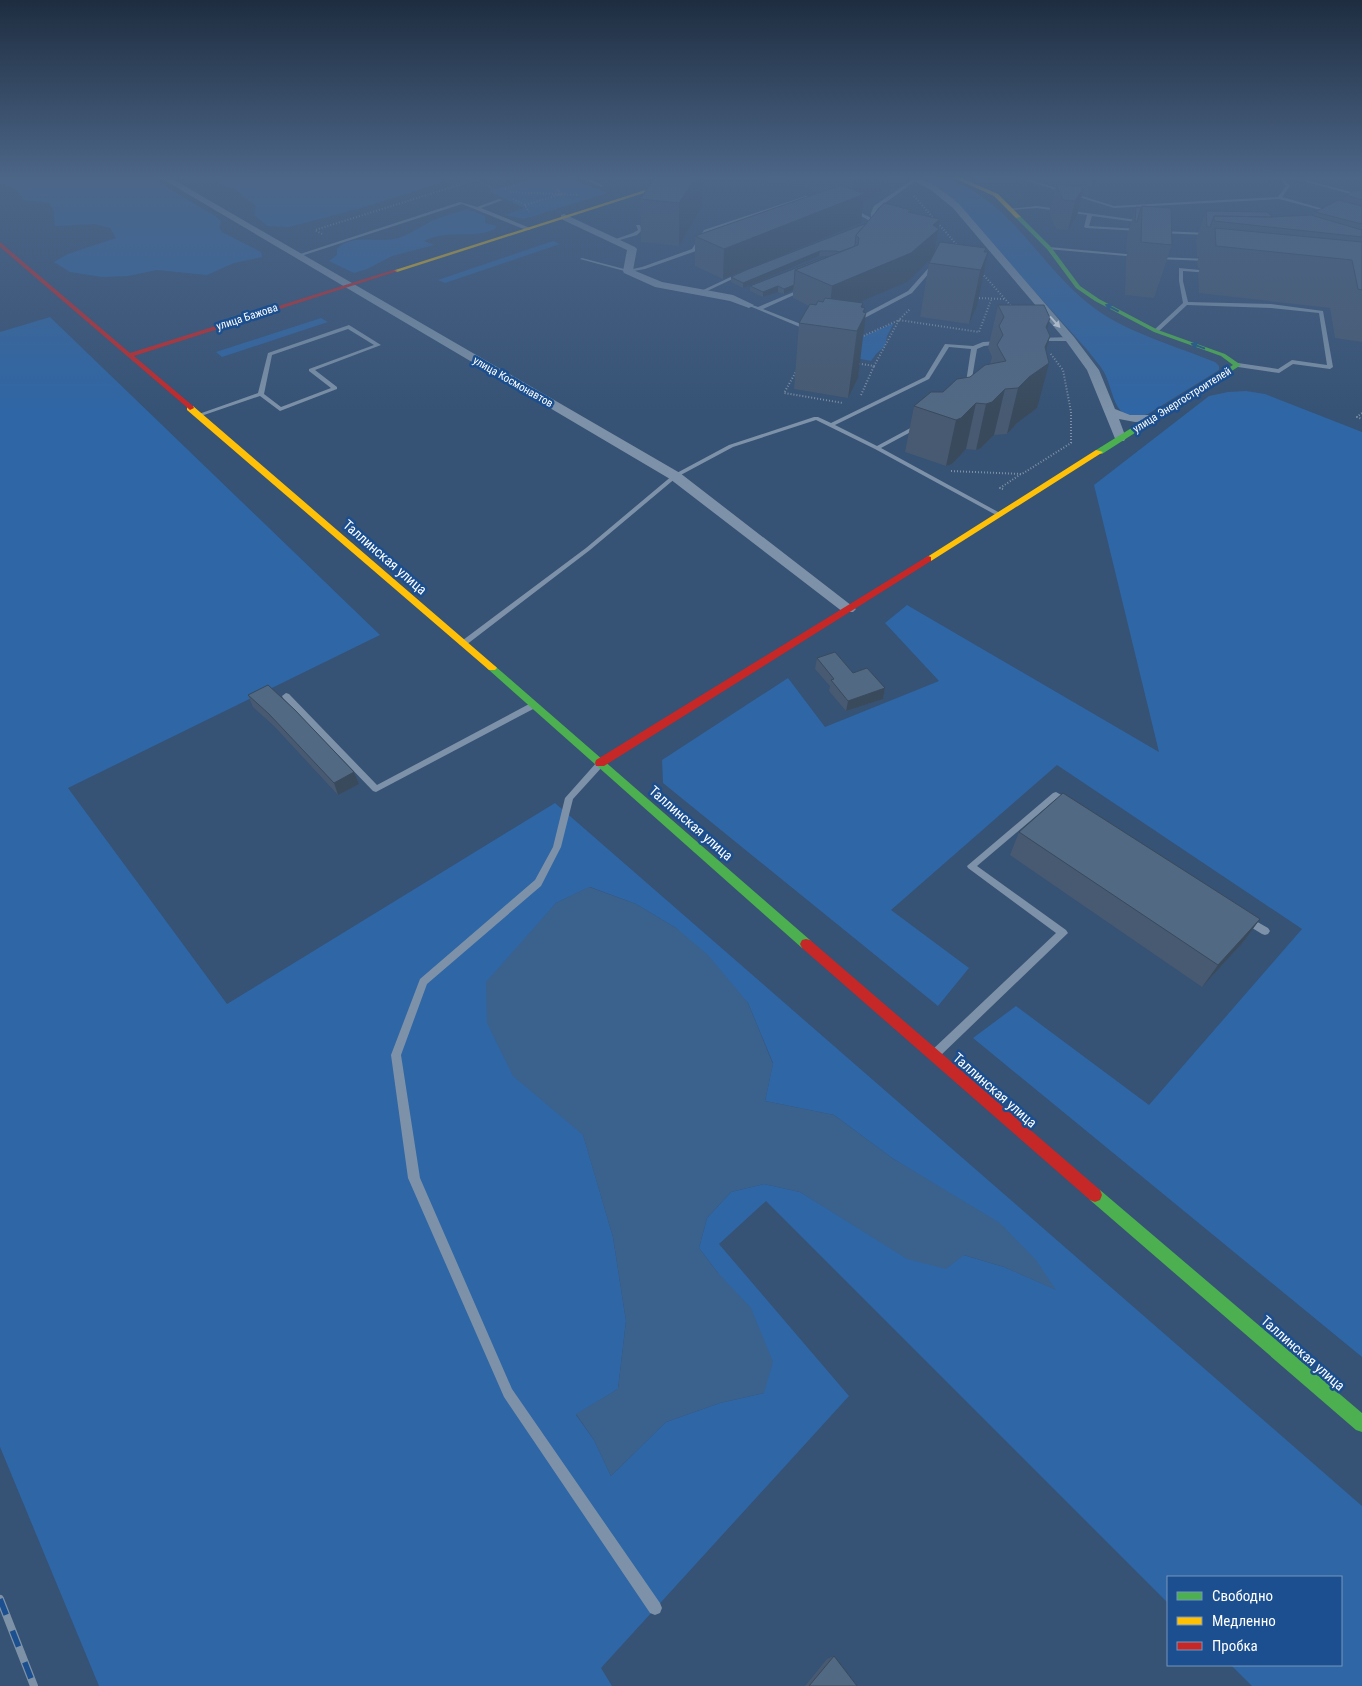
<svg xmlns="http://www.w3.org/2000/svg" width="1362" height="1686" font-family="'Roboto Condensed',sans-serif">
<rect width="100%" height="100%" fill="#365274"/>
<path fill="#2f66a5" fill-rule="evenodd" d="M0,177H149L215,216L221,221L219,227L222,232L261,252L262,257L234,263L207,275L157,270L128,276L102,277L70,272L54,262L68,254L116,238L110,228L94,224L55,226L54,211L49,203L24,200L18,191L0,182Z
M222,177H452L449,180L358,209L288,227L268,226L254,215L256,206L235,189L218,183Z
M537,177H566L607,193L524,219L505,215L524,208L489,191Z
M919,177C926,177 935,176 942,178C1011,196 1041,271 1097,310C1129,333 1178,347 1215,362L1219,366V370L1148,414C1114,426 1115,395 1105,374C1101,366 1094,359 1089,352L950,197L942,189Z
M467,209L485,216V223L496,226L495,229C469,240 451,228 424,241L434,245L392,256L367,269L354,273L329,261L337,255V249C349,234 378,242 394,239C406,237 416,229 426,224C438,217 454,214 467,209Z
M553,241L560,244L445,283L438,280Z
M50,317L380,635L68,788L227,1004L555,803L1362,1506V1686H1252L1231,1665H1341V1577H1168V1603L766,1201L719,1244L849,1396L601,1668L612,1686H99L0,1447V332ZM590,887L636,904L676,928L748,1003L773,1063L765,1101L834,1115L892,1158L945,1191L1055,1289L1004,1267L846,1220L800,1192L764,1184L731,1192L707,1218L699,1248L718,1273L764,1393L720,1403L666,1422L611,1476L594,1440L576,1415L618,1389L626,1321L613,1237L526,939L556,903Z
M321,318L328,322L222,357L216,352Z
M894,323L887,336L885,346L876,354L871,361L826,352Z
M1246,391L1265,394L1362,432V1357L973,1038L1016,1006L1149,1105L1302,929L1057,765L891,910L969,968L938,1006L663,783L662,760L788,678L825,727L939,681L885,623L907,605L1159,752L1094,485L1209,396L1228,392Z"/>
<path fill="#3b618d" d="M589,887L636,904L676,928L708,955L748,1003L773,1064L765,1101L834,1115L892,1158L1000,1223L1036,1260L1056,1290L1004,1267L964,1255L946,1269L907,1259L800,1192L764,1184L731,1192L707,1218L699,1248L718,1273L751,1308L773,1362L764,1393L720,1403L666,1422L611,1476L594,1440L576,1414L618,1389L626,1321L613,1237L583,1135L513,1076L487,1023L486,982L556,903Z"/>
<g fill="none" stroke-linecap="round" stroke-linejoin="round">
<path stroke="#7d92a8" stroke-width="2" stroke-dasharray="1 2" stroke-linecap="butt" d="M470,177L492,188
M505,189L545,177
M510,192L578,195
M914,196L958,246
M513,199L525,205L529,212
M525,205L562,194L553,184L555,177
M322,234L315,230L475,180
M980,271L1013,308
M976,298L1004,299
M861,337L899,320L979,332L991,300
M856,363L874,366L899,320L910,309
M797,370L784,393L843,403
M861,395L874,366
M1362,413L1357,417L1362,419
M951,471L1022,474L1071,443V412L1063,370L1050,353
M1003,489L1000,488L1021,474"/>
<path fill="#7d92a8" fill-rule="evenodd" d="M580,177H585L604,186L601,187Z
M1015,177H1021L1114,206L1278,197L1286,186L1279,177H1283L1290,186L1282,197L1334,212L1332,213L1279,199L1114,208Z
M1288,177H1295L1362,195V197Z
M915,178L918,179L878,208L875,213L876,222H872L850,210L854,209L871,218V213L874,206Z
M806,196L821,198L819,199L808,198L708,232L696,251L645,269L628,272L580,259L582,258L628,270L642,267L692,249L704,230Z
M499,199L503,200L481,208L530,228V230H526L462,204L298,257L294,256L460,202L477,207Z
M1037,206L1144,221L1146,222L1144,223L1092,216L1089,226L1139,229L1141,230L1139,231L1086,228L1084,227L1087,215L1037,208L1010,210L1008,209Z
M636,225H640L642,230L637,235L613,242V240L633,233L638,230Z
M1160,231L1209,233L1211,234L1209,235L1158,233Z
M1049,247L1137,255L1139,256L1137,257L1047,249V248Z
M1157,257L1209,259L1211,260L1209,261L1155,259V258Z
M933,263L937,264L912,293L857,322H853V320L908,291Z
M1179,268L1210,271L1212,272L1210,273L1183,271V281L1188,302L1271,304L1323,311L1333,367L1330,369L1293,364L1279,373L1238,367L1235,365L1238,363L1278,369L1292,360L1327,365L1319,313L1271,308L1187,305L1158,332H1154V330L1183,303L1179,281Z
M739,273L743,274L703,293L699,292Z
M801,289L805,290L763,309L811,328V330H807L747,305L749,304L758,307Z
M349,325L381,345L315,370L337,387V389L280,411L260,396L201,416L196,415L258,393L268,353ZM348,329L374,345L309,369V371L331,388L281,407L264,394L272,355Z
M1039,338L1070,337L1073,339L1070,341H1037L1036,340Z
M1001,341L1003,342V344L984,346L977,349L970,390L965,389L971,349L949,347L929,379L835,425L877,446L916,425H920V427L881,448L1000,513V515H996L875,449L816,420L733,447L677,477L590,550L466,645H460L459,643L586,548L673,475L729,445L814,417H818L831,423L925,377L945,344L973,346L983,342Z
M286,693L289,694L377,785L531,703H537L538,705L537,707L376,792L373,791L283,698L282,696Z
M600,761L604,764L603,766L573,799L561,847L541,886L427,984L401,1055L420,1178L512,1389L660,1603L662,1608L660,1613L655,1615L650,1613L504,1397L408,1178L391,1055L420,979L535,880L553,847L565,798L597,762Z
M1056,792L1072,801L1073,803L1072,805H1066L1056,799L977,866L1066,930L1068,933L939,1057L935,1059L931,1057L930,1054L931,1051L1056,933L968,868L967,866L1053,793Z
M1247,916L1268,928L1270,931L1268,934L1265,935L1262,934L1244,923L1242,920L1244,917Z"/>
<path fill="#7d92a8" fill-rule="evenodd" d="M159,177H169L680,473L856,609L853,612H843L670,479Z
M907,177C928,177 943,191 959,204L1074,337L1099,370L1115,409L1130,415H1156L1158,418L1156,421L1135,422L1119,419L1126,438L1124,441H1116L1087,370L1066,341L953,208L931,190Z
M564,214L635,247L637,249L633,270L662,282L733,295L754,305L749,308L730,301L655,287L624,273L623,271L627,250L561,219V215Z"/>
<path fill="#4caf50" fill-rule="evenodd" d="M1016,216H1020L1051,247L1080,286L1099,299L1158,330L1225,354L1241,365L1102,454H1096V450L1233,365L1221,356L1154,332L1095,301L1076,288L1047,249L1016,218Z
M492,665L495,666L810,940L812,944L810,948L806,949L802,948L489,670L487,668L489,666Z
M1095,1188L1100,1190L1362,1413V1432L1356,1430L1090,1200L1088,1195L1090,1190Z"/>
<path fill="#ffc107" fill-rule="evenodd" d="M686,177H694L397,272L392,271Z
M952,177H959L998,194L1021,217L1016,218L994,196Z
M187,406H193L495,666L497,668L495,670H489L187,410Z
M1096,450L1103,452L931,561H925L924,559Z"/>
<path fill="#c62828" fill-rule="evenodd" d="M0,242L130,353L393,270L398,271L134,356L193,406L194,408L190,410L0,247Z
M928,556L931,557V561L604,766H596L595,763L596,760Z
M806,939L810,940L1100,1190L1102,1195L1100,1200L1095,1202L1090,1200L802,948L800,944L802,940Z"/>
<g stroke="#7e92a7" stroke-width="8">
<path id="rail" d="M0,1599L34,1686"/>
</g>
<use href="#rail" stroke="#1b4f8f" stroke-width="5.5" stroke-dasharray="17" stroke-linecap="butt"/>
</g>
<path fill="#475a72" d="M593,177H631L609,184Z
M781,177H885L883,195L863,201L861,223L723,279L695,266V236L818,193L781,179Z
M1035,177H1097L1095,186L1089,196L1082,194L1077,215L1068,230L1056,229L1049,212L1056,186L1036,180Z
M654,179L702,206L679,246L641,242L640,199Z
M1362,190V342L1335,338L1330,308L1199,293L1198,274L1200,268H1198L1197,262L1199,257H1197L1196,240L1206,211L1273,217L1314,215L1315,212L1343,201L1346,195L1362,191Z
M1142,206L1172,245L1154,298L1125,295L1126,257L1128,252H1126L1127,236L1136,207L1141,208Z
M910,213L940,219L935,253L986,248L977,306L969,324L920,317L929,263L932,258L907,282L859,302L864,312L858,378L848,398L794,389L799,323L809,306L793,298V290L784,294L778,292L763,297L750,291V286L829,256H819L743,288L731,282V277Z
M998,305L1047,330L1050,336L1046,349L1037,408L1017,423L1007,434L994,435L981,448L976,450L966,449L952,464L946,466L905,452L914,406L970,377L990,364L992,357L988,348Z
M817,658L853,673L885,688L883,699L846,711L829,691L830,686L815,669Z
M248,695L354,772L359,784L338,795L274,726L253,707Z
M1019,832L1260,919L1244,941L1202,987L1010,855Z
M834,1656L857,1686H805L827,1659Z"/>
<path fill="#394a5c" d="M609,177H631L609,184Z
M695,177H703L702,206L679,246V203Z
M853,177H885L883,195L863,201L861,223L723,279L724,249L851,199Z
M1094,177H1097L1095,186L1089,196Z
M1084,187L1077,215L1068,230L1075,201Z
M940,219L934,256L907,282L829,315L832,286L933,225Z
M986,248L981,268L988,252L977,306L969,324L984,252Z
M820,251L819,256L743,288V283Z
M794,285L793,290L784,294V289Z
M778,286V292L763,297V292Z
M863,303L860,324L863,312L865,308L863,318L866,313L858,378L848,398L857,331L861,307Z
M1050,318L1039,362L1046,327Z
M1050,336L1041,369L1049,363L1037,408L1017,423L1007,434L1018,388L1045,347Z
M1005,389L994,435L981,448L976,450L986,404Z
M976,403L966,449L952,464L946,466L956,420Z
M885,688L883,699L846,711L848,701Z
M354,772L359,784L338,795L334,783Z
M1260,919L1244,941L1202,987L1218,965Z"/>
<path fill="#526984" stroke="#394a5c" d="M665,177H695L679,203L640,199L654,179H659Z
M1056,184L1084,187L1075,201L1063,200Z
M841,185L864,194L724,249L695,236Z
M1356,190L1362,191V200L1346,195Z
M1338,200L1362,206V224L1315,212Z
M884,203L911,210L908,212L940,219L933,225L939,229L911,253L832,286L795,270L858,245L859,238L856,235Z
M1142,206L1171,208L1172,245L1141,242Z
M1136,207L1141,208L1137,222H1135Z
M1206,211L1267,212L1273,217L1214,216L1210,227H1207Z
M1311,215L1362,230V237L1214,221V216L1270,217Z
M867,223L856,235L855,245L853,247L839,252L836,251H820L743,283L731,277L746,270Z
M1215,228L1362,242V290L1358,289L1352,260L1216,246Z
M940,242L986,248L984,252H988L981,270L929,263Z
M824,257H828L795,270L794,285L784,289L778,286L763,292L750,286Z
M825,298L863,303L861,307L865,308L863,312L866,313L857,331L799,323L810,304L816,305L818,301L823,302Z
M998,305H1044L1050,318L1046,327L1050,336L1045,347L1049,363L1029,377L1018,388L1005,389L992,402L986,404L976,403L961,418L956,420L914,406L931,392H943L957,379L970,377L985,365L1006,361L997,345L1003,335L999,326L1004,317Z
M835,652L853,673L867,668L885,688L848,701L831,680L834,679L817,658Z
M268,685L295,710L354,772L334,783L269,714L248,695Z
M1063,793L1260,919L1218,965L1019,832Z
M834,1656L857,1686H809Z"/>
<defs><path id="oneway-solid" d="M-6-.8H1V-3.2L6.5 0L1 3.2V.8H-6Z" transform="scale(1.25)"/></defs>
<g fill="#205989">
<use href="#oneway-solid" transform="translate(1112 308) rotate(-153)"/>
<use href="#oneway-solid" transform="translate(1198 346) rotate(-160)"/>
</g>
<use fill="#e5e9ee" href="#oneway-solid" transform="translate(1055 322) rotate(48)"/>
<linearGradient id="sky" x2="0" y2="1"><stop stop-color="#1e2d40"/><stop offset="0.43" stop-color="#4c6688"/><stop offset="1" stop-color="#4c6688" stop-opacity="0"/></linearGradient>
<rect width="1362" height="413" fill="url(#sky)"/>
<g text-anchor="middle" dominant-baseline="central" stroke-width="5" stroke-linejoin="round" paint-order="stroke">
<g font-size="11" fill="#fff" stroke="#1b4f8f">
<text transform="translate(247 317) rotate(-18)">улица Бажова</text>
<text transform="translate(513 382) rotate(30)">улица Космонавтов</text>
<text transform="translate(1182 400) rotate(-32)">улица Энергостроителей</text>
</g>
<g font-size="14" fill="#fff" stroke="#1b4f8f">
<text transform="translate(385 557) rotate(41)">Таллинская улица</text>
<text transform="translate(691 823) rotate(41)">Таллинская улица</text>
<text transform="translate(995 1090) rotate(41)">Таллинская улица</text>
<text transform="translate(1303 1353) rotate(41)">Таллинская улица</text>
</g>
</g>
<rect x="1167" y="1576" width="175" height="90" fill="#1b4f8f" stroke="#7695bc"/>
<rect x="1177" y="1592" width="25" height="8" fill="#4caf50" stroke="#7695bc"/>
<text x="1212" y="1601" font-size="15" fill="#ffffff">Свободно</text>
<rect x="1177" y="1617" width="25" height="8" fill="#ffc107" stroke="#7695bc"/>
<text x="1212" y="1626" font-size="15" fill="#ffffff">Медленно</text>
<rect x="1177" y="1642" width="25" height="8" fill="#c62828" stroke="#7695bc"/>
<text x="1212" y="1651" font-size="15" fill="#ffffff">Пробка</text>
</svg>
